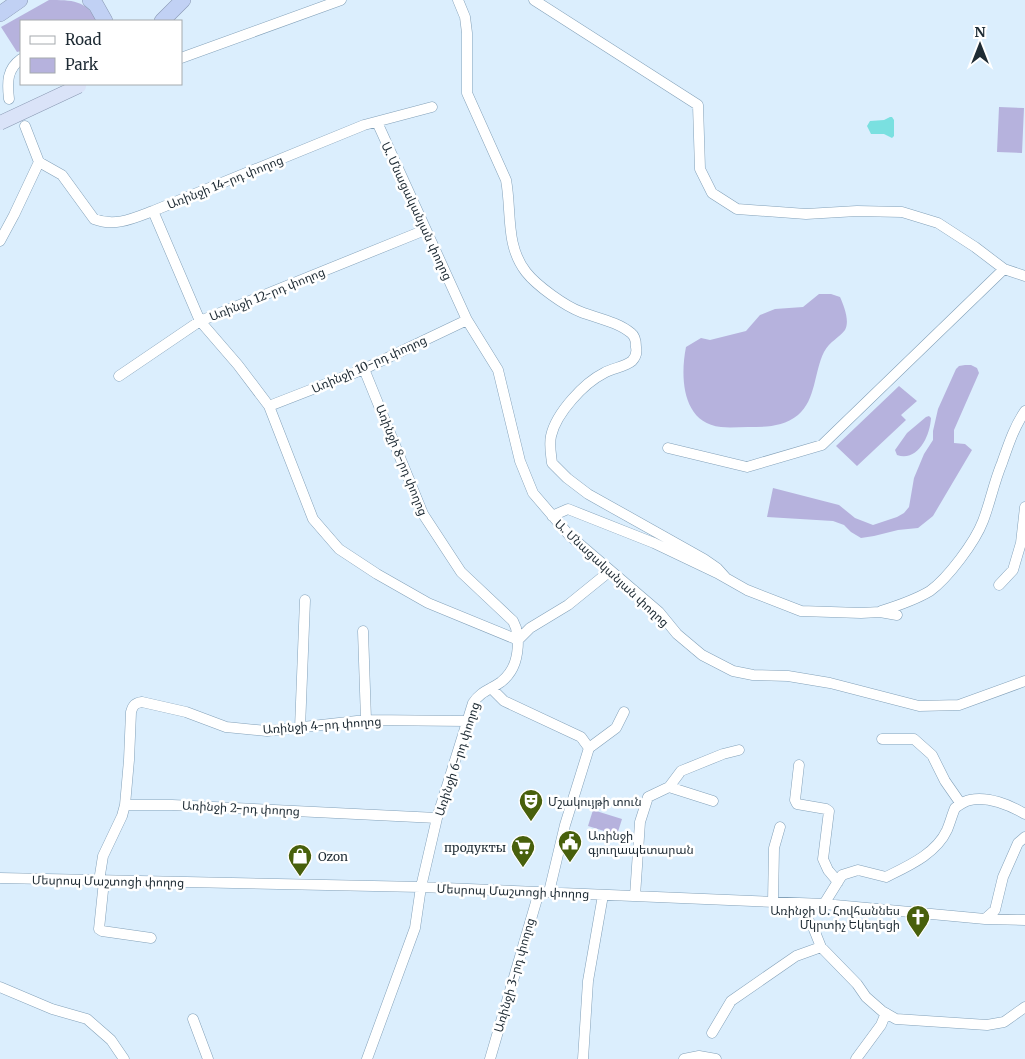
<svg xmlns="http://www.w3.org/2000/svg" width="1025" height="1059" font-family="Merriweather,'Noto Sans Armenian',serif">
<rect width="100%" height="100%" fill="#dbeefd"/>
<path fill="#b6b2dd" d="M49,0C71,0 87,0 97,21H21V51L17,52L1,27Z
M999,107L1024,108L1022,153L997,152Z
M819,294H831L840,297C844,306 850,321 845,330C839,338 830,341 824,352C814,372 816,400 798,415C783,427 766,427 748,427C739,427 730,428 721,427C682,423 680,377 686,347L701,338L710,340L746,331L760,315L775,309L803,307Z
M965,365H971L977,368L979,373L954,430V443L965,444L972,450L933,516L918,528L898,530L874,536L861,538L851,532L844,525L833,521L767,517L773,488L839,505L855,518L873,525L897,517L904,513L909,507L914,478L924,454L933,440V431L938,409L956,369L959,366Z
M899,386L917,401L901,415L906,420L857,466L836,446Z
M929,416L931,418C930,436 918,462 897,455L895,450L907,433L926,417Z
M593,810L622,819L617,835L588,826Z"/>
<path fill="#7ae0e0" d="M890,117H892L894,120V136L892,138L884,134H871L867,126L870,121L884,120Z"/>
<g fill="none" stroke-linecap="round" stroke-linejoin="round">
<g stroke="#83a1b9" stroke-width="11">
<path id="minor" d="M458,0L465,17L467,33V93L506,180C512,212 505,245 526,272C537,286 565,306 581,312C597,318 618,322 631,333C635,336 636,342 636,347C637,352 636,357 632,361C625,367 612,368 604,373C584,383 556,413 551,436C549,445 551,454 552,463L567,478L588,494L704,559L717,568L726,578
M534,0L698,105L700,169L712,193L737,209L806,214L857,211L902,212L938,223L975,247L1004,269L822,445L747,467L668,448
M181,58L341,0
M9,99C7,82 7,69 21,59
M377,122L467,320L498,370L520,461L533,493L569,535L659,612L677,634L702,655L733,671L753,675L788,676L830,683L919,706L959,705L1025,681
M39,162L62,175L94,219C115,227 132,219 153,211L364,125L432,107
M153,211L200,321L238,365L269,406L313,519L339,549L377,574L428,603L518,640C518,656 515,671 501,682C490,690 481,691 473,703L437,818L421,887L415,928L367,1059
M0,241L14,215L39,162L25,126
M1004,269L1025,276
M364,369L423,514L461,572L513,621L516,628L518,640
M119,376L200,321L425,230
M269,406L364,369L467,320
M552,516L568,509L654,543L717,573L747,590L801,611L861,613L880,612L897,615
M999,585L1013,570L1021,543L1025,507
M881,611C897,606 915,600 930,591C948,578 975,542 983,521C990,503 994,482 1002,463C1008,446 1014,427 1025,411
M363,631L366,720
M518,640L530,628L568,605L610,571
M491,688L504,701L581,737L589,748L565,825L549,892
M300,728L305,600
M882,739H914L932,755L945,781L961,804
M589,748L616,728L624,712
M799,765L795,800L797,804L826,809L829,811L823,859L828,870L838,882
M669,787L713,801
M125,805L129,760L131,712C133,705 135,703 142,702L186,712L226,727L267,731L366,720L467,721
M0,878L421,887L824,904L985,919L1025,920
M99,881L103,856L122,816L125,805H172L437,818
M104,881L99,929L102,931L151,938
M635,896L640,822L648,797L669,787L681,771L723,754L739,750
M773,902L774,848L780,827
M795,903L813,927L821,947L857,984L866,997L882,1011L896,1019L987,1025L1004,1022L1025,1007
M824,904L842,875L858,870L886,877C908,866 936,854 947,830C950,823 952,815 955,808C959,805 965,801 970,800C988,796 1010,805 1025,814
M985,919L995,910L1003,877L1018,843L1025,837
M0,987L52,1009L87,1019L111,1040L124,1059
M193,1019L208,1059
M712,1033L731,1001L796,956L821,947
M490,1059L539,892
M583,1059L588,981L603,895
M684,1059L699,1056L716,1059
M856,1059L881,1025L886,1013"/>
</g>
<g stroke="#8897b1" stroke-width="16">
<path id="highway" d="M90,0L96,5L105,21
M0,14L20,0
M162,21L183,0"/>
</g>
<use href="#minor" stroke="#fff" stroke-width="10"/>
<use href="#highway" stroke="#c1d1f4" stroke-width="15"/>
<g stroke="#8897b1" stroke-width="15" stroke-linecap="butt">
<path id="major-bridge" d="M0,123L79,86"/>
</g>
<use href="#major-bridge" stroke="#dae3f8" stroke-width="14"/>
</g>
<defs>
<g id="theatre-pin" transform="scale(1.25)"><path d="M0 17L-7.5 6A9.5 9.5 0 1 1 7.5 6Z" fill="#48600c" stroke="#fff"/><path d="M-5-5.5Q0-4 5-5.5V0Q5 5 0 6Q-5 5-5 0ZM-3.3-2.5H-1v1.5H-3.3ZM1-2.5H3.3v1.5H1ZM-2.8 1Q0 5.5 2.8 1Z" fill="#fff"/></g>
<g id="civic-pin" transform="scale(1.25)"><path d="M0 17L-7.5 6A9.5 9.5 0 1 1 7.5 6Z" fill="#48600c" stroke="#fff"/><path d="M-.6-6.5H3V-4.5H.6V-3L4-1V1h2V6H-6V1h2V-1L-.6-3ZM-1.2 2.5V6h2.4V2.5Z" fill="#fff"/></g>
<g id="supermarket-pin" transform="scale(1.25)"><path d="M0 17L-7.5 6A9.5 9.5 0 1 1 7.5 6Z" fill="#48600c" stroke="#fff"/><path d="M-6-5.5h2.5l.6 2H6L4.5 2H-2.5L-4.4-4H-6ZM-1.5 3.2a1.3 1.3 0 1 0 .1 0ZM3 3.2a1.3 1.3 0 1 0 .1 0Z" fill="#fff"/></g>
<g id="shop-pin" transform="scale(1.25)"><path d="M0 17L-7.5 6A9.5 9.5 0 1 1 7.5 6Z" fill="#48600c" stroke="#fff"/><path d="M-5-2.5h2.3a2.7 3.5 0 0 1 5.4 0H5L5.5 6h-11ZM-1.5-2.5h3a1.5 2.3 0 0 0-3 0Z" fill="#fff"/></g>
<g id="church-pin" transform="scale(1.25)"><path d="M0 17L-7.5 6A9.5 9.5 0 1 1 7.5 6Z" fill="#48600c" stroke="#fff"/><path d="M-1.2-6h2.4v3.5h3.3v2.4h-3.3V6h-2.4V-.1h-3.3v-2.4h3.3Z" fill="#fff"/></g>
</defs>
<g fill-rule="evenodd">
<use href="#theatre-pin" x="531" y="801"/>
<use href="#civic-pin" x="570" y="842"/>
<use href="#supermarket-pin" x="523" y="847"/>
<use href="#shop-pin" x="300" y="856"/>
<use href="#church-pin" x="918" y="917"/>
</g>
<g text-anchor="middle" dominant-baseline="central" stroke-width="5" stroke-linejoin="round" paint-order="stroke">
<g font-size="12" fill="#1e2b34" stroke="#fff">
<text transform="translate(225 182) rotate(-22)">Առինջի 14-րդ փողոց</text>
<text transform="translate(417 211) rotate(65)">Ա. Մնացականյան փողոց</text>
<text transform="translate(267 294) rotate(-22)">Առինջի 12-րդ փողոց</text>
<text transform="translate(369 364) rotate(-24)">Առինջի 10-րդ փողոց</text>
<text transform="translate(402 460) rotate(68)">Առինջի 8-րդ փողոց</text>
<text transform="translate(612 573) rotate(43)">Ա. Մնացականյան փողոց</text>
<text transform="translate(322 725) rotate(-4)">Առինջի 4-րդ փողոց</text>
<text transform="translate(457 759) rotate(-72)">Առինջի 6-րդ փողոց</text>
<text transform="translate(241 808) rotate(3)">Առինջի 2-րդ փողոց</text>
<text transform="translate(108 881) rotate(1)">Մեսրոպ Մաշտոցի փողոց</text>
<text transform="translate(513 891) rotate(2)">Մեսրոպ Մաշտոցի փողոց</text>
<text transform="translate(514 975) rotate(-74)">Առինջի 3-րդ փողոց</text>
</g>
<g font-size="12" fill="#1e2b34" stroke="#fff" text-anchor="start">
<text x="548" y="801">Մշակույթի տուն</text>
<text x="588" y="835">Առինջի<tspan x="588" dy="14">գյուղապետարան</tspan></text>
<text x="506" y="847" text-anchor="end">продукты</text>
<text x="318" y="856">Ozon</text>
<text x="900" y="910" text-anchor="end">Առինջի Ս. Հովհաննես<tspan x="900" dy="14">Մկրտիչ Եկեղեցի</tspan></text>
</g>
</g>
<rect x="20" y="20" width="162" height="65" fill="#ffffff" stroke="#a5aaae"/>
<rect x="30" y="36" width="25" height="8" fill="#ffffff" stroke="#a5aaae"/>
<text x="65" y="45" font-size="15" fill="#1e2b34">Road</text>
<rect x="30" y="58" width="25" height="15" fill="#b6b2dd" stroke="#a5aaae"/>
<text x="65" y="70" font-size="15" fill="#1e2b34">Park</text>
<g transform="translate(980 45)" stroke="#ffffff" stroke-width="4" paint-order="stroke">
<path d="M0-4L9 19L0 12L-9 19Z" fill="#1e2b34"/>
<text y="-8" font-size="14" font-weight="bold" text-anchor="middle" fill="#1e2b34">N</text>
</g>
</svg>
